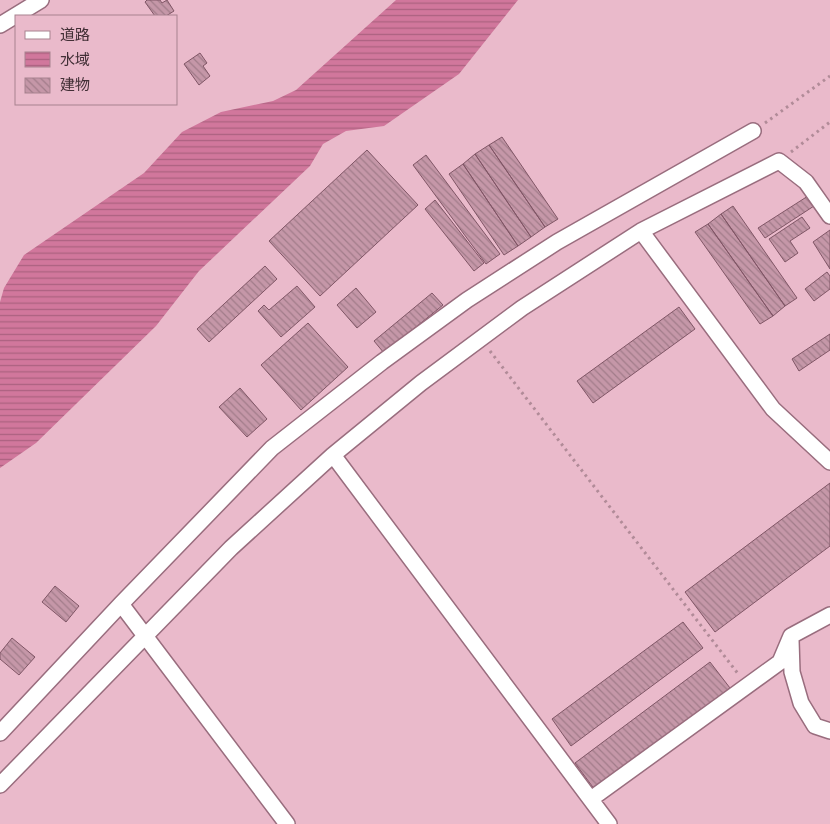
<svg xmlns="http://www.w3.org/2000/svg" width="830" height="824" font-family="'Source Serif 4','Noto Sans JP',serif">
<defs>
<pattern id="water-rules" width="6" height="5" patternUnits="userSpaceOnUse" patternTransform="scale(1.25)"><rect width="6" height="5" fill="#d1779c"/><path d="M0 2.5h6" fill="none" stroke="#ab6280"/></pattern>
<pattern id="building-back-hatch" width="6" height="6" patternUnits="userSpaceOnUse" patternTransform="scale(1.25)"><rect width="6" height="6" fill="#c597a8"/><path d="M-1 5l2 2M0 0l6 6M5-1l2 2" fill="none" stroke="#a27c8a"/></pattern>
</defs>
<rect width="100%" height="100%" fill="#eabacb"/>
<path fill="url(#water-rules)" d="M396,0H518L459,74L384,126L346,131L323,144L310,166L199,271L156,326L36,443L0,468V302L4,288L24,255L144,173L182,132L221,112L273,101L296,90Z"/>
<path fill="url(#building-back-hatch)" stroke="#805666" d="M147,0H160L162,3L167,0L174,11L166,16H155L145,2Z
M200,53L207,63L203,66L210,76L199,85L184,64Z
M502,137L558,219L545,227L489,145Z
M489,145L545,227L531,237L475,154Z
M367,150L418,205L320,296L269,241Z
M475,154L531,237L518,246L463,164Z
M426,155L500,254L486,264L413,165Z
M463,164L518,246L504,255L449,174Z
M808,196L814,206L765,238L758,228Z
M435,200L484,263L474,271L425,209Z
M733,206L797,298L785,306L721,214Z
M721,214L785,306L773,316L708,224Z
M802,217L810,228L790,241L798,253L785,262L769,239Z
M708,224L773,316L760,324L695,232Z
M830,230V269L813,242Z
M265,266L277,279L209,342L197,329Z
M827,272L830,276V289L814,301L805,289Z
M297,286L315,307L281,337L258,311L264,305L269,310Z
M356,288L376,312L357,328L337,305Z
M432,293L443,305L384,353L374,341Z
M679,307L695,329L593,403L577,381Z
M308,323L348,367L301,410L261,365Z
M830,334V350L799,371L792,359Z
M240,388L267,419L247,437L219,407Z
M830,483V546L715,632L685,592Z
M55,586L79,606L66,622L42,602Z
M683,622L703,648L571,746L552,719Z
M12,638L35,657L19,675L0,659V653Z
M710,662L730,688L595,790L575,763Z"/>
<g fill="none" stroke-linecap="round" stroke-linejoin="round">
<g stroke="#996d7e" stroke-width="18">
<path id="street" d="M0,25L41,0
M641,231L773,409L830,462
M333,455L609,824
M121,604L287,824
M791,640L792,672L801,703L815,726L830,731
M0,733L121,604L272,448L382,362L467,300L557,242L753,131
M0,785L231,548L333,455L421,383L522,308L641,231L779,161L806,182L830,216
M591,799L780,662L791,636L830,615"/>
</g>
<path stroke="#b18b98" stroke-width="3" stroke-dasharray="2.5 4" stroke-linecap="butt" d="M765,123L830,76
M791,152L830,122
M490,351L739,675"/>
<use href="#street" stroke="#fff" stroke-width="15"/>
</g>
<rect x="15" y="15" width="162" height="90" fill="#eabacb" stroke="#a7828f"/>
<rect x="25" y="31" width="25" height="8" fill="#ffffff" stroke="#a7828f"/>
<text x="60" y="40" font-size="15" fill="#422f36">道路</text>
<rect x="25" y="52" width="25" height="15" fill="url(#water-rules)" stroke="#a7828f"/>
<text x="60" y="65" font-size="15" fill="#422f36">水域</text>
<rect x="25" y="78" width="25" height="15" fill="url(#building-back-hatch)" stroke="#a7828f"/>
<text x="60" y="90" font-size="15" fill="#422f36">建物</text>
</svg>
